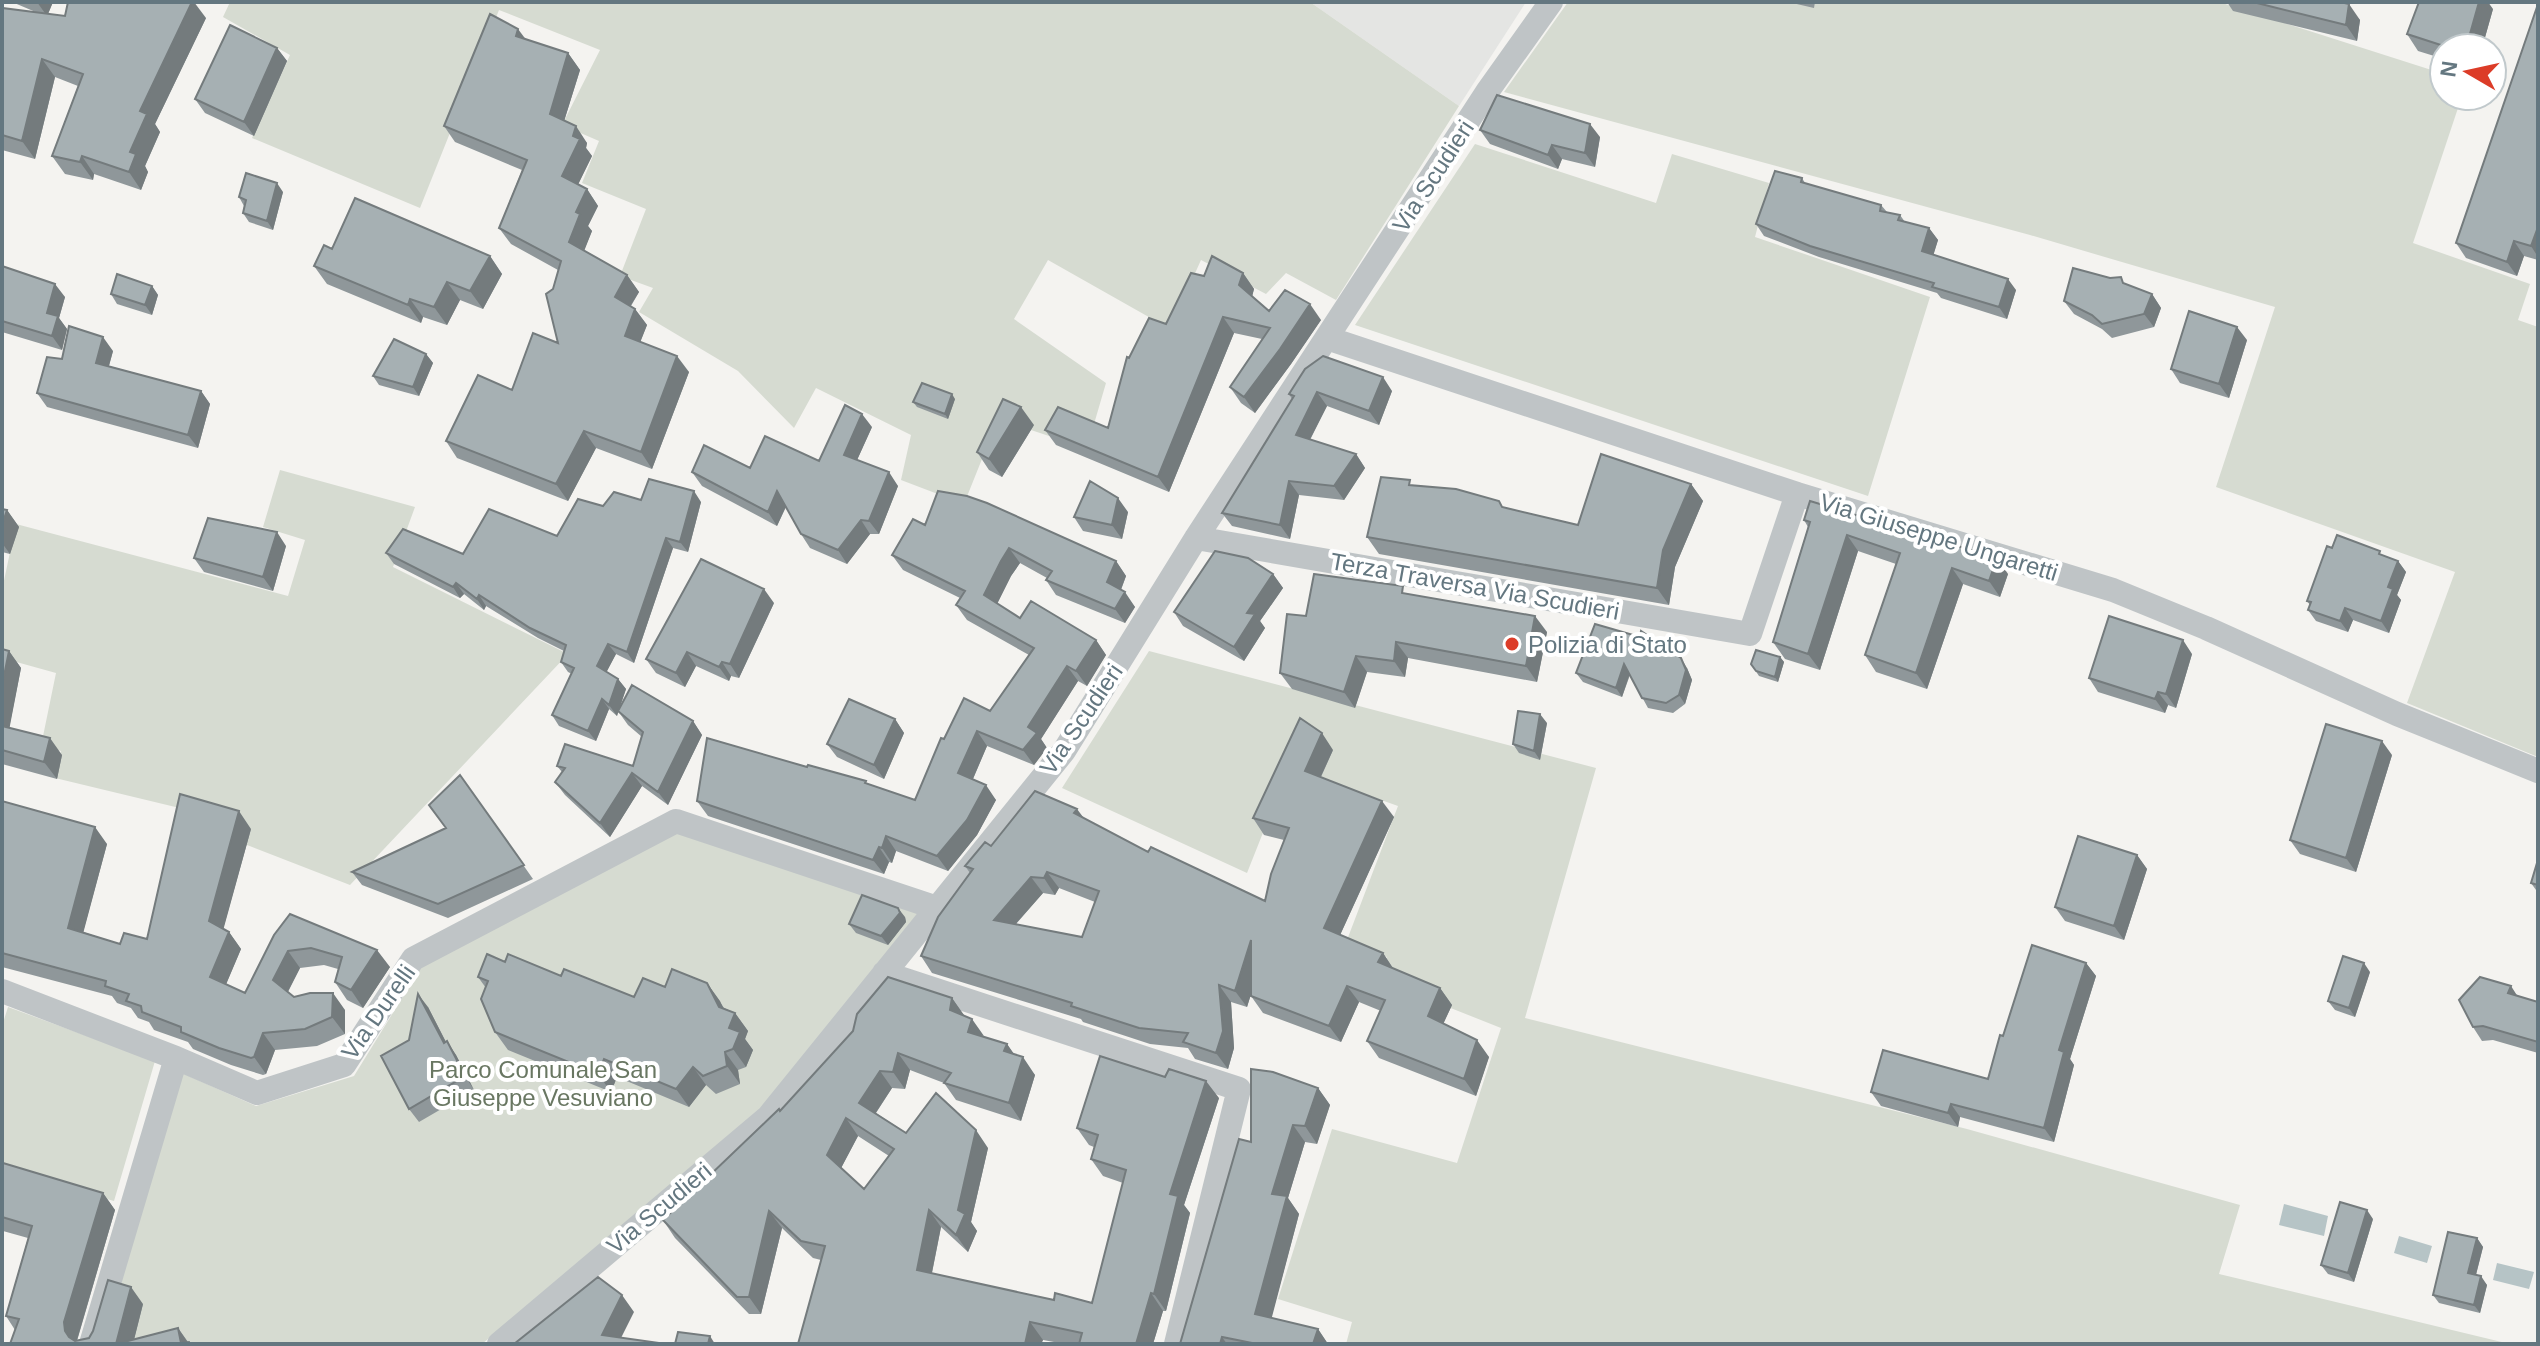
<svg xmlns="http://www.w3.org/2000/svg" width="2540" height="1346" font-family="Helvetica,sans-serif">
<rect width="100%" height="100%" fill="#f4f3f0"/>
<path fill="#e4e5e3" d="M1310,2H1526L1459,106Z"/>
<path fill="#d6dbd1" d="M230,2H1310L1459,106L1336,300L1286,273L1266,294L1201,260L1170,329L1048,260L1014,319L1106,383L1094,424L1061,409L1049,436L998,419L964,504L901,480L911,435L816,388L794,428L738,371L639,312L653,288L620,276L646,209L582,183L599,141L562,125L600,50L499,10L420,208L252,138L290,55L223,17Z
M1568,2H2219L2444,74V96H2462L2413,243L2530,284L2518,320L2538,327V757L2407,703L2455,572L2216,487L2275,307L2030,235L1504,92Z
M1475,144L1656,203L1672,154L1769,183L1755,237L1930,297L1868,496L1355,325Z
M280,470L415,507L393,567L568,654L350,885L242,843L246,824L55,778L61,751L41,746L56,673L2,658V590L16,524L288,596L305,540L263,527Z
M1149,651L1596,768L1525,1018L1967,1129L2240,1205L2219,1274L2510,1344H1346L1352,1322L1278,1299L1332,1129L1457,1163L1501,1028L1375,978L1387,957L1347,940L1398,806L1289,767L1247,873L1062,788Z
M676,830L920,913L759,1112L482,1344H101L182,1073L256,1106L354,1076L423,964Z
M8,1007L155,1061L114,1201L2,1170V1026Z"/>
<path fill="#b6c4c6" d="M2284,1204L2328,1216L2324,1236L2279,1225Z
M2399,1236L2432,1246L2427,1263L2394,1253Z
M2497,1263L2534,1272L2529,1289L2493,1280Z"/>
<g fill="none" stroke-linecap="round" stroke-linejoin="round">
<path stroke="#bfc4c6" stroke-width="24" d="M1327,338L1797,494L2113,590L2206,628L2397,714L2538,771
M1196,538L1750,634L1797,494
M884,973L1239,1089L1176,1344
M2,991L176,1058
M91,1344L176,1058L257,1093L344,1065L413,959L676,821L937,908
M499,1344L768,1117L1064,751L1196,538L1487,92L1551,2"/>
</g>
<path fill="#8f979a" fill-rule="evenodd" d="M12,2H53L48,14L65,16L206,18L155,124L160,132L145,166L148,172L141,190L94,174L93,180L65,174L52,156L78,86L55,77L35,159L2,150V8L38,13Z
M1788,2H1815L1814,8Z
M2227,2H2340L2360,20L2357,41L2233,11Z
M2538,4V260L2524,256L2517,276L2466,258L2456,243Z
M2493,9L2482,48H2444V59L2418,51L2407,34Z
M526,39L568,53L580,70L564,121L587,143L586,148L592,156L578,184L587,189L598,206L588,226L592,231L584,250L627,275L639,292L631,306L635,309L647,325L640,342L689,372L652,469L596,448L568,501L457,458L446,441L512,390L558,343L553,289L558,270L511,244L499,228L522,170L455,142L444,126Z
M277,48L287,61L254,136L205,113L195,99Z
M1480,130L1600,137L1595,167L1562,159L1558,169L1490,144Z
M1802,178L1805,183L1881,205L1887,212L1900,215L1905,222L1929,228L1938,240L1933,255L2016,290L2007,319L1941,298L1937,293L1819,257L1764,236L1756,224Z
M283,192L273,230L249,222L243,213L244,206L239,197Z
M332,249L490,256L502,274L483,309L460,300L447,325L423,317L421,323L327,284L314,266Z
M2,266L65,297L59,318L67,329L62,350L2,332Z
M1243,273L1254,289L1252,296L1269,311L1321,320L1291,364L1255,413L1241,403L1230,387L1262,339L1234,333L1169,492L1056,445L1045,430L1108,428L1129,358L1166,324L1204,276Z
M2127,285L2152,294L2161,308L2154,327L2112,338L2102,329L2074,314L2064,301Z
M152,286L158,295L152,315L117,304L111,294Z
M2247,340L2229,398L2180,383L2171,369Z
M113,351L109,366L201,391L210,404L198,448L47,407L37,393L62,359Z
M426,354L433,363L419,396L379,385L373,376Z
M1305,369L1392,391L1379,425L1327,406L1310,440L1356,454L1365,468L1344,500L1299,495L1290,539L1232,526L1222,513L1292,399L1289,394Z
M955,399L948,419L917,407L913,402Z
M1034,425L1002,477L989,470L977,452Z
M872,427L857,460L898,486L879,534H870L847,564L810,548L801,534L786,507L777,526L702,486L692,472L819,461Z
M1691,484L1703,501L1675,567L1669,605L1379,554L1367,537L1413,485L1578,525Z
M641,500L701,502L688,552L673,548L634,663L616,654L606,672L618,679L626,689L619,709L693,721L702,735L668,805L642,786L610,837L565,795L555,782L562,772L557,766H633L642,737L628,725L618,711L617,716L609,709L596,741L559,726L552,715L572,674L568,672L561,662L564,651L538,638L486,606L484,610L464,594L460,598L394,564L386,553L463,554L557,536L603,506Z
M2,509L7,510L19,527L10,554L2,552Z
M1128,512L1122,539L1083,531L1074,517Z
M1804,520L2008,574L2000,597L1963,584L1927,689L1876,672L1865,655L1896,564L1858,551L1820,670L1785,659L1773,642L1808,527Z
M925,525L1116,561L1126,576L1121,590L1135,607L1125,623L1056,595L1046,580L1047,578L1020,563L1011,576L997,604L1020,618L1096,640L1106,655L1087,686L1078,681L1041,739L1047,748L1034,765L987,746L973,779L996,800L977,835L948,871L896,851L892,863L889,862L884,874L708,816L697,801L807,767L868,784L915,800L944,739L990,711L1029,655L967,620L956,605L960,598L903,570L892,555Z
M286,546L273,591L204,572L194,558Z
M2332,548L2384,556L2398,561L2406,572L2397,595L2401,600L2389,633L2353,620L2348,632L2316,621L2308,610L2310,605L2307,601Z
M1273,574L1283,588L1260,621L1265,628L1244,661L1183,626L1174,612Z
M1409,594L1547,632L1537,682L1408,658L1405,677L1367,672L1355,708L1292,689L1280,673L1306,616Z
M774,603L739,678L731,676L729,681L696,666L685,687L656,673L646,659Z
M2,649L9,651L21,668L9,728L62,755L57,779L2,764Z
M2192,654L2176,708L2168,705L2165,713L2098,692L2089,678Z
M1780,657L1784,662L1778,682L1759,676L1751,664Z
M1687,668L1692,680L1685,704L1673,713L1648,708L1630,675L1622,697L1583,682L1576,673Z
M895,719L904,733L884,779L837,757L827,744Z
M1547,723L1540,760L1519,753L1513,744Z
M1333,750L1321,777L1394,817L1340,935L1383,953L1393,968L1440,988L1452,1005L1443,1024L1489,1057L1476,1096L1379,1058L1367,1041L1381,1011L1359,1002L1341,1042L1263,1013L1251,996V994L1247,1007L1231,1002L1234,1048L1228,1069L1195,1059L1188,1048L1150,1044L1083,1022L1081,1019L932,973L921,956L970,873L965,866L991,846L1084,819L1148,852L1265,901L1284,840L1264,835L1253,818ZM1059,888L1095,902L1082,937L1016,924L1043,893L1055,895Z
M2392,755L2356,872L2300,854L2290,840Z
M460,775L533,879L448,918L362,885L352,872L446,828Z
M2,801L107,844L83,932L120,944L147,939L251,829L223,929L229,932L241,949L226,984L245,993L274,935L390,967L363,1008L347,1000L335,982L338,969L324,965L300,968L288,992L294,997L345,1010V1034L317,1046L275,1050L266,1074L263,1075L231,1065L193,1049L188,1042L154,1030L149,1022L138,1018L131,1008L117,1003L112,996L2,967Z
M2137,855L2147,869L2124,940L2065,921L2055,907Z
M2538,864V891L2536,890L2531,883Z
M905,917L906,922L888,945L856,933L849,924Z
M505,962L561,976L634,997L665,987L707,983L724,1008L735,1013L748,1031L745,1039L753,1050L746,1067L738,1070L740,1084L716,1094L706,1085L689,1107L617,1077L611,1092L508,1050L495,1032L486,988L478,977Z
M2086,963L2096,976L2070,1059L2074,1065L2054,1142L1960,1117L1958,1127L1881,1106L1871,1092L1988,1079L2003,1036Z
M2370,972L2355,1017L2335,1010L2328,1001Z
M2517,996L2538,1002V1053L2493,1040L2482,1041L2473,1027Z
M952,998L964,1016L984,1037L1007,1044L1014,1055L1035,1075L1021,1121L956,1100L944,1083L910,1070L905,1089L892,1088L876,1113L906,1133L988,1148L971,1222L977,1231L968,1252L941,1227L932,1273L1054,1300L1092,1303L1123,1183L1103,1176L1091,1159L1094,1147L1089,1145L1077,1128L1219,1098L1184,1205L1190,1213L1166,1311H1163L1153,1344H1065L1043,1340L1041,1344H798L821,1260L813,1258L782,1228L761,1314H749L675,1238L663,1220L780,1111ZM858,1136L889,1156L864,1189L841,1168Z
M428,1007L446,1042L456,1055L474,1090L419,1122L409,1109V1040Z
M1318,1088L1330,1105L1317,1144L1305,1142L1288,1198L1299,1214L1271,1318L1318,1329L1328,1344H1180L1251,1142Z
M2,1168L103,1193L115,1210L77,1341L89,1338L143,1304L134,1339L178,1328L188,1342L10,1344L15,1330L6,1316L28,1238L3,1231L2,1236Z
M2373,1219L2354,1282L2328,1274L2321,1265Z
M2477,1238L2483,1247L2476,1275L2487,1285L2480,1313L2439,1303L2433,1295Z"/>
<path fill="#747b7d" d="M37,2H53L47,16Z
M192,2H194L206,18L155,124L160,132L145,166L148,172L141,190L129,172L130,152L140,111Z
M2479,2H2488L2493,9L2482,48H2466Z
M2349,4L2360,20L2357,41L2346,25Z
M518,29L530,45L516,36Z
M277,48L287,61L254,136L244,122Z
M568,53L580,70L561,131L550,114Z
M42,59L55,77L35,159L22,141Z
M1590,124L1600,137L1595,167L1585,153Z
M576,126L587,143L586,148L592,156L574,193L562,176Z
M1552,145L1562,159L1558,169L1548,155Z
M82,156L94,174L93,180L80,162Z
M277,183L283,192L273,230L267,221Z
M587,189L598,206L588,226L592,231L581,259L569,242L576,212Z
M2538,227V257L2531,246Z
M1929,228L1938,240L1931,263L1922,251Z
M2514,241L2524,256L2517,276L2507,262Z
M490,256L502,274L483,309L470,291Z
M1243,273L1254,289L1251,301L1239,285Z
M627,275L639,292L626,313L615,297Z
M2008,279L2016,290L2007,319L1999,307Z
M447,282L460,300L447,325L434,307Z
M55,284L65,297L59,318L67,329L62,350L52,336L47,313Z
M152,286L158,295L152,315L145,305Z
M2152,294L2161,308L2154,327L2144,314Z
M410,299L423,317L421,323L408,305Z
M1310,304L1321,320L1291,364L1255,413L1244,397Z
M635,309L647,325L636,353L625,336Z
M1223,317L1234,333L1169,492L1158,477Z
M2237,327L2247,340L2229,398L2219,384Z
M103,337L113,351L106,376L96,363Z
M426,354L433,363L419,396L413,387Z
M677,356L689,372L652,469L641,452Z
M1383,377L1392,391L1379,425L1369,411Z
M201,391L210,404L198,448L188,435Z
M1317,392L1327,406L1305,449L1296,435Z
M952,394L955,399L948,419L945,414Z
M1021,407L1034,425L1002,477L989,459Z
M862,414L872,427L853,469L844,455Z
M584,431L596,448L568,501L556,484Z
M1356,454L1365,468L1344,500L1334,486Z
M889,472L898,486L879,534L869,521Z
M1289,481L1299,495L1290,539L1280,525Z
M1691,484L1703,501L1675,567L1669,605L1657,588L1663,550Z
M694,491L701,502L688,552L680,542Z
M777,491L787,504L777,526L768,512Z
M1118,498L1128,512L1122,539L1112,525Z
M7,510L19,527L10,554L2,543V525Z
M861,520L870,534L847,564L838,550Z
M277,532L286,546L273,591L263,577Z
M1847,535L1858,551L1820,670L1808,654Z
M666,538L673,548L634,663L627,652Z
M1009,548L1020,563L1011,576L994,610L984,595L1001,561Z
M1997,558L2008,574L2000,597L1989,581Z
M1116,561L1126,576L1118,597L1107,582Z
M2398,561L2406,572L2397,595L2401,600L2389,633L2381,621L2388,587Z
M1952,568L1963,584L1927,689L1916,673Z
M1273,574L1283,588L1260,621L1265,628L1244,661L1234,647L1247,613Z
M456,583L464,594L460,598L453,587Z
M764,589L774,603L739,678L730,664Z
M1125,592L1135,607L1125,623L1115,609Z
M479,595L486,606L484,610L477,599Z
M2345,608L2353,620L2348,632L2340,621Z
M1535,616L1547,632L1537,682L1526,666Z
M1096,640L1106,655L1087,686L1076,671Z
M2183,640L2192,654L2176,708L2166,694Z
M1396,642L1408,658L1405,677L1394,661Z
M608,644L616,654L604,677L597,666Z
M9,651L21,668L7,741L2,735V686Z
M687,652L696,666L685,687L676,673Z
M1356,656L1367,672L1355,708L1344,692Z
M1780,657L1784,662L1778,682L1775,677Z
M1681,658L1687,668L1692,680L1685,704L1679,695Z
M722,662L731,676L729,681L719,667Z
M1624,664L1630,673L1622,697L1616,688Z
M1067,666L1078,681L1041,739L1047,748L1034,765L1023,750L1028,727Z
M618,679L626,689L617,716L609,705Z
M2158,692L2168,705L2165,713L2155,699Z
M602,699L609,709L596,741L588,731Z
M1540,714L1547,723L1540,760L1534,751Z
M895,719L904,733L884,779L874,765Z
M693,721L702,735L668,805L658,792Z
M977,731L987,746L969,788L958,773Z
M1322,733L1333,750L1316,787L1305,771Z
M50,738L62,755L57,779L44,762Z
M2382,741L2392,755L2356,872L2346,858Z
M632,773L642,786L610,837L600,823Z
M986,785L996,800L977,835L948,871L937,856Z
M1382,801L1394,817L1336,944L1324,928Z
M1077,809L1089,825L1074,813Z
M239,811L251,829L221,938L209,921Z
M95,827L107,844L80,945L68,928Z
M886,836L896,851L892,863L882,848Z
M879,847L889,862L884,874L873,860Z
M2137,855L2147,869L2124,940L2114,926Z
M1047,872L1059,888L1055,895L1044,878Z
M1031,877L1043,893L1005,936L994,920Z
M898,908L905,917L906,922L888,945L881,936Z
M229,932L241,949L222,994L210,977Z
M1251,940L1263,956L1247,1007L1235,991Z
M377,950L390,967L363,1008L351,990Z
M288,951L300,968L285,997L273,980Z
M1383,953L1394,970L1378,962Z
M2086,963L2096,976L2070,1059L2074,1065L2054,1142L2044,1128L2059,1050Z
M2364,963L2370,972L2355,1017L2349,1008Z
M707,983L720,1001L731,1024L735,1013L748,1031L745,1039L753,1050L746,1067L733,1049L729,1028Z
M1219,985L1231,1002L1234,1048L1228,1069L1216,1053Z
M1347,986L1359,1002L1341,1042L1329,1026Z
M2511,986L2520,1000L2508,993Z
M1440,988L1452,1005L1439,1033L1428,1016Z
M333,993L345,1010V1034L332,1017Z
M418,994L428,1007L453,1056L444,1043Z
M952,998L964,1015L963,1027L950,1010Z
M972,1019L984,1036L968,1032Z
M263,1033L275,1050L266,1074L254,1057Z
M1477,1040L1489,1057L1476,1096L1464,1079Z
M447,1041L456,1055L474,1090L465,1076Z
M1007,1044L1019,1061L1004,1051Z
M725,1052L738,1070L740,1084L727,1066Z
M898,1053L910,1070L905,1089L893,1072Z
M1023,1057L1035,1075L1021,1121L1009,1103Z
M604,1059L617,1077L611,1092L598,1074Z
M693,1067L706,1085L689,1107L676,1089Z
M880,1071L892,1088L871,1120L859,1103Z
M1206,1081L1219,1098L1184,1205L1190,1213L1166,1311L1154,1294L1170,1194Z
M1318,1088L1330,1105L1317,1144L1305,1126Z
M1951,1104L1960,1117L1958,1127L1948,1113Z
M846,1118L858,1136L839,1172L827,1155Z
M1293,1125L1305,1142L1288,1198L1299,1214L1268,1332L1255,1314L1272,1194Z
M976,1130L988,1148L971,1222L977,1231L968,1252L956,1235L958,1210Z
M103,1193L115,1210L77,1340V1344H73L65,1331L64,1322Z
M929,1210L941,1227L929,1287L917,1270Z
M2367,1210L2373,1219L2354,1282L2348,1273Z
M769,1211L782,1228L761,1314L749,1297Z
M2477,1238L2483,1247L2474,1282L2468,1273Z
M2481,1276L2487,1285L2480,1313L2474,1305Z
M131,1287L143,1304L133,1344H116Z
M1151,1293L1163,1311L1153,1344H1136Z
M622,1295L634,1312L618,1344L602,1335Z
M1030,1322L1043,1340L1041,1344H1025Z
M178,1328L189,1344H182Z
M1318,1329L1328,1344H1313Z
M710,1336L715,1344H708Z
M1222,1337L1227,1344H1220Z"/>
<path fill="#a6b0b3" stroke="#747b7d" stroke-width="2" fill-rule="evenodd" d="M68,2H192L140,111L147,114L130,152L136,154L129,172L82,156L80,162L52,156L83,74L42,59L22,141L2,135V8L65,16Z
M2253,2H2340L2349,4L2346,25Z
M2419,2H2479L2466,48H2450L2407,34Z
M2538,4V227L2531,246L2514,241L2507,262L2456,243Z
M490,14L518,29L516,36L568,53L550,114L576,126L573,136L580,139L562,176L587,189L576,212L580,214L569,242L627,275L615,297L635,309L625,336L677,356L641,452L584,431L556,484L446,441L478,375L512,390L533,333L558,343L546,294L553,289L561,261L499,228L527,160L444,126Z
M230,25L277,48L244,122L195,99Z
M1497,95L1590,124L1585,153L1552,145L1548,155L1480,130Z
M1775,171L1802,178L1801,182L1881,205L1880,211L1900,215L1898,220L1929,228L1922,251L2008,279L1999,307L1932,287L1934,283L1810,246L1756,224Z
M246,173L277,183L267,221L243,213L246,200L239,197Z
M355,198L490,256L470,291L447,282L434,307L410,299L408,305L314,266L324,245L332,249Z
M1212,256L1243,273L1239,285L1269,311L1285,290L1310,304L1280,349L1244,397L1230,387L1270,328L1223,317L1158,477L1045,430L1058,407L1108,428L1127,357L1129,358L1149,318L1166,324L1191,273L1204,276Z
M2,266L55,284L47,313L58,316L52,336L2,321Z
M2073,268L2110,278L2121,277L2123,283L2152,294L2144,314L2102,324L2092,315L2064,301Z
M117,274L152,286L145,305L111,294Z
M2189,311L2237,327L2219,384L2171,369Z
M69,326L103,337L96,363L201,391L188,435L37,393L47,357L62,359Z
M394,339L426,354L413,387L373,376Z
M1323,356L1383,377L1369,411L1317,392L1296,435L1356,454L1334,486L1289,481L1280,525L1222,513L1294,396L1289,394L1305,369Z
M922,383L952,394L945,414L913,402Z
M1003,399L1021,407L989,459L977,452Z
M845,405L862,414L844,455L889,472L869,521L861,520L838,550L801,534L777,491L768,512L692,472L704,445L750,468L765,436L819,461Z
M1601,454L1691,484L1663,550L1657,588L1367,537L1381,477L1410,480L1409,485L1456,489L1499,501L1502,507L1578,525Z
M649,479L694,491L680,542L666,538L627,652L608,644L597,666L618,679L609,705L602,699L588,731L552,715L574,668L561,662L566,645L530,628L479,595L477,599L456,583L453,587L386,553L403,529L463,554L489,509L557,536L578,499L603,506L614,492L641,500Z
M1090,481L1118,498L1112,525L1074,517Z
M938,491L967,496L987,503L1116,561L1107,582L1125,592L1115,609L1046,580L1052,571L1009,548L1001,561L984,595L1020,618L1031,601L1096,640L1076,671L1067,666L1028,727L1037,733L1023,750L977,731L958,773L986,785L967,820L937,856L886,836L882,848L879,847L873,860L697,801L707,738L807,767L808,765L866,781L865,783L915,800L941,738L944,739L964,698L990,711L1034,648L956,605L965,591L892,555L913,519L925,525Z
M1810,501L1997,558L1989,581L1952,568L1916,673L1865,655L1900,553L1847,535L1808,654L1773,642L1810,522L1804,520Z
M2,509L7,510L2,525Z
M208,518L277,532L263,577L194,558Z
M2337,535L2380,551L2379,554L2398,561L2388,587L2393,589L2381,621L2345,608L2340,621L2308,610L2311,602L2307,601L2327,546L2332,548Z
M1215,551L1248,558L1273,574L1247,613L1255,614L1234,647L1174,612Z
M701,559L764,589L730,664L722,662L719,667L687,652L676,673L646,659Z
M1314,574L1403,586L1402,593L1535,616L1526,666L1396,642L1394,661L1356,656L1344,692L1280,673L1287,614L1306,616Z
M2109,616L2183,640L2166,694L2158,692L2155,699L2089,678Z
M1595,624L1640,637L1641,631L1681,658L1686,670L1679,695L1666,703L1642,698L1624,664L1616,688L1576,673Z
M2,649L9,651L2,686Z
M1756,650L1780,657L1775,677L1756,671L1751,664Z
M632,685L693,721L658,792L632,773L600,823L555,782L565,768L557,766L565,744L633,766L643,732L618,711Z
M849,699L895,719L874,765L827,744Z
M1518,711L1540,714L1534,751L1513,744Z
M1300,718L1322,733L1305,771L1382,801L1324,928L1383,953L1378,962L1440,988L1428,1016L1477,1040L1464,1079L1367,1041L1385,1000L1347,986L1329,1026L1251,996V940L1235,991L1219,985L1223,1031L1216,1053L1183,1042L1188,1033L1139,1028L1071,1006L1072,1003L921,956L938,917L973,869L965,866L985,842L991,846L1035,791L1077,809L1074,813L1148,852L1151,847L1265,901L1271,874L1289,828L1253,818ZM1047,872L1099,891L1082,937L994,920L1031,877L1044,878Z
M2326,724L2382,741L2346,858L2290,840Z
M2,726L50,738L44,762L2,750Z
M460,775L524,865L438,904L352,872L446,828L429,805Z
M180,794L239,811L209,921L229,932L210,977L245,993L274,935L290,914L377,950L351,990L335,982L342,957L311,948L288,951L273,980L294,997L310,993H333L332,1017L305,1029L263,1033L254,1057L251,1058L219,1048L181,1032V1027L142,1012L141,1006L126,1001L129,994L105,986L106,981L2,953V801L95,827L68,928L120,944L124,933L147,939Z
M2078,836L2137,855L2114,926L2055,907Z
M2537,863L2538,864V885L2531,883Z
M862,895L898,908L900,913L881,936L849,924Z
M2032,945L2086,963L2059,1050L2064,1052L2044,1128L1951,1104L1948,1113L1871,1092L1883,1050L1988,1079L2000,1035L2003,1036Z
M487,954L505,962L508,954L561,976L564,969L634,997L643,978L665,987L672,969L707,983L719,1007L735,1013L729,1028L740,1032L733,1049L725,1052L727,1066L703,1076L693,1067L676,1089L604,1059L598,1074L495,1032L481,999L488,981L478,977Z
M2343,956L2364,963L2349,1008L2328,1001Z
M888,977L952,998L950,1010L972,1019L968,1032L1007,1044L1004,1051L1023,1057L1009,1103L944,1083L951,1073L898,1053L893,1072L880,1071L859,1103L906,1133L936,1093L976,1130L958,1210L965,1214L956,1235L929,1210L917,1270L1054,1300L1055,1293L1092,1303L1126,1170L1091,1159L1098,1135L1077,1128L1100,1056L1165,1077L1169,1069L1206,1081L1170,1194L1178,1196L1154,1294L1151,1293L1136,1344H1079L1082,1333L1030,1322L1025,1344H798L825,1246L801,1241L769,1211L749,1297H737L663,1220L779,1109L780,1111L853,1031L857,1014ZM846,1118L894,1149L864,1189L827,1155Z
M2480,977L2511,986L2508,993L2538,1002V1042L2483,1026L2473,1027L2459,1000Z
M418,994L444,1043L447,1041L465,1076L409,1109L381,1056L409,1040Z
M1251,1069L1273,1072L1318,1088L1305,1126L1293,1125L1272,1194L1287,1196L1255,1314L1318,1329L1313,1344H1257L1222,1337L1220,1344H1180L1239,1139L1251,1142Z
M3,1163L103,1193L64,1322L65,1331L69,1337L75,1341L89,1338L93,1331L108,1280L131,1287L116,1344L178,1328L181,1343L189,1342L190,1344H10L19,1319L6,1316L32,1226L2,1217Z
M2340,1202L2367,1210L2348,1273L2321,1265Z
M2448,1232L2477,1238L2468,1273L2481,1276L2474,1305L2433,1295Z
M598,1277L622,1295L602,1335L666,1344H514Z
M678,1332L710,1336L708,1344H675Z"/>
<circle fill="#dc3c28" stroke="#fff" stroke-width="3" cx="1512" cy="644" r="8"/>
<g text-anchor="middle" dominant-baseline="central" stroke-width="8" stroke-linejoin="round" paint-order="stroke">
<g font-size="24" fill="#647780" stroke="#fff">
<text transform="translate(1433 176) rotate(-57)">Via Scudieri</text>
<text transform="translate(1939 537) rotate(17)">Via Giuseppe Ungaretti</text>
<text transform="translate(1475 586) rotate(10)">Terza Traversa Via Scudieri</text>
<text transform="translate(1081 719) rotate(-56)">Via Scudieri</text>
<text transform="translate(378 1012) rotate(-55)">Via Durelli</text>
<text transform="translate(659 1208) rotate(-40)">Via Scudieri</text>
</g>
<g font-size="24" fill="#647780" stroke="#fff" text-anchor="start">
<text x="1528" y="644">Polizia di Stato</text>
</g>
<g font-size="24" fill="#697762" stroke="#fff">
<text x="543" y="1069">Parco Comunale San<tspan x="543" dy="28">Giuseppe Vesuviano</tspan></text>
</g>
</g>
<rect width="2540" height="1346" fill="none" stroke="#647780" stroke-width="8"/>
<g transform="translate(2468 72) rotate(279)"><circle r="38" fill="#ffffff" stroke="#c1c9cc" stroke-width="2"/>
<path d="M0-6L14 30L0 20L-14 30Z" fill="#dc3c28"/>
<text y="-12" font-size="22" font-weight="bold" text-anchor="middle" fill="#647780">N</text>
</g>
</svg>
